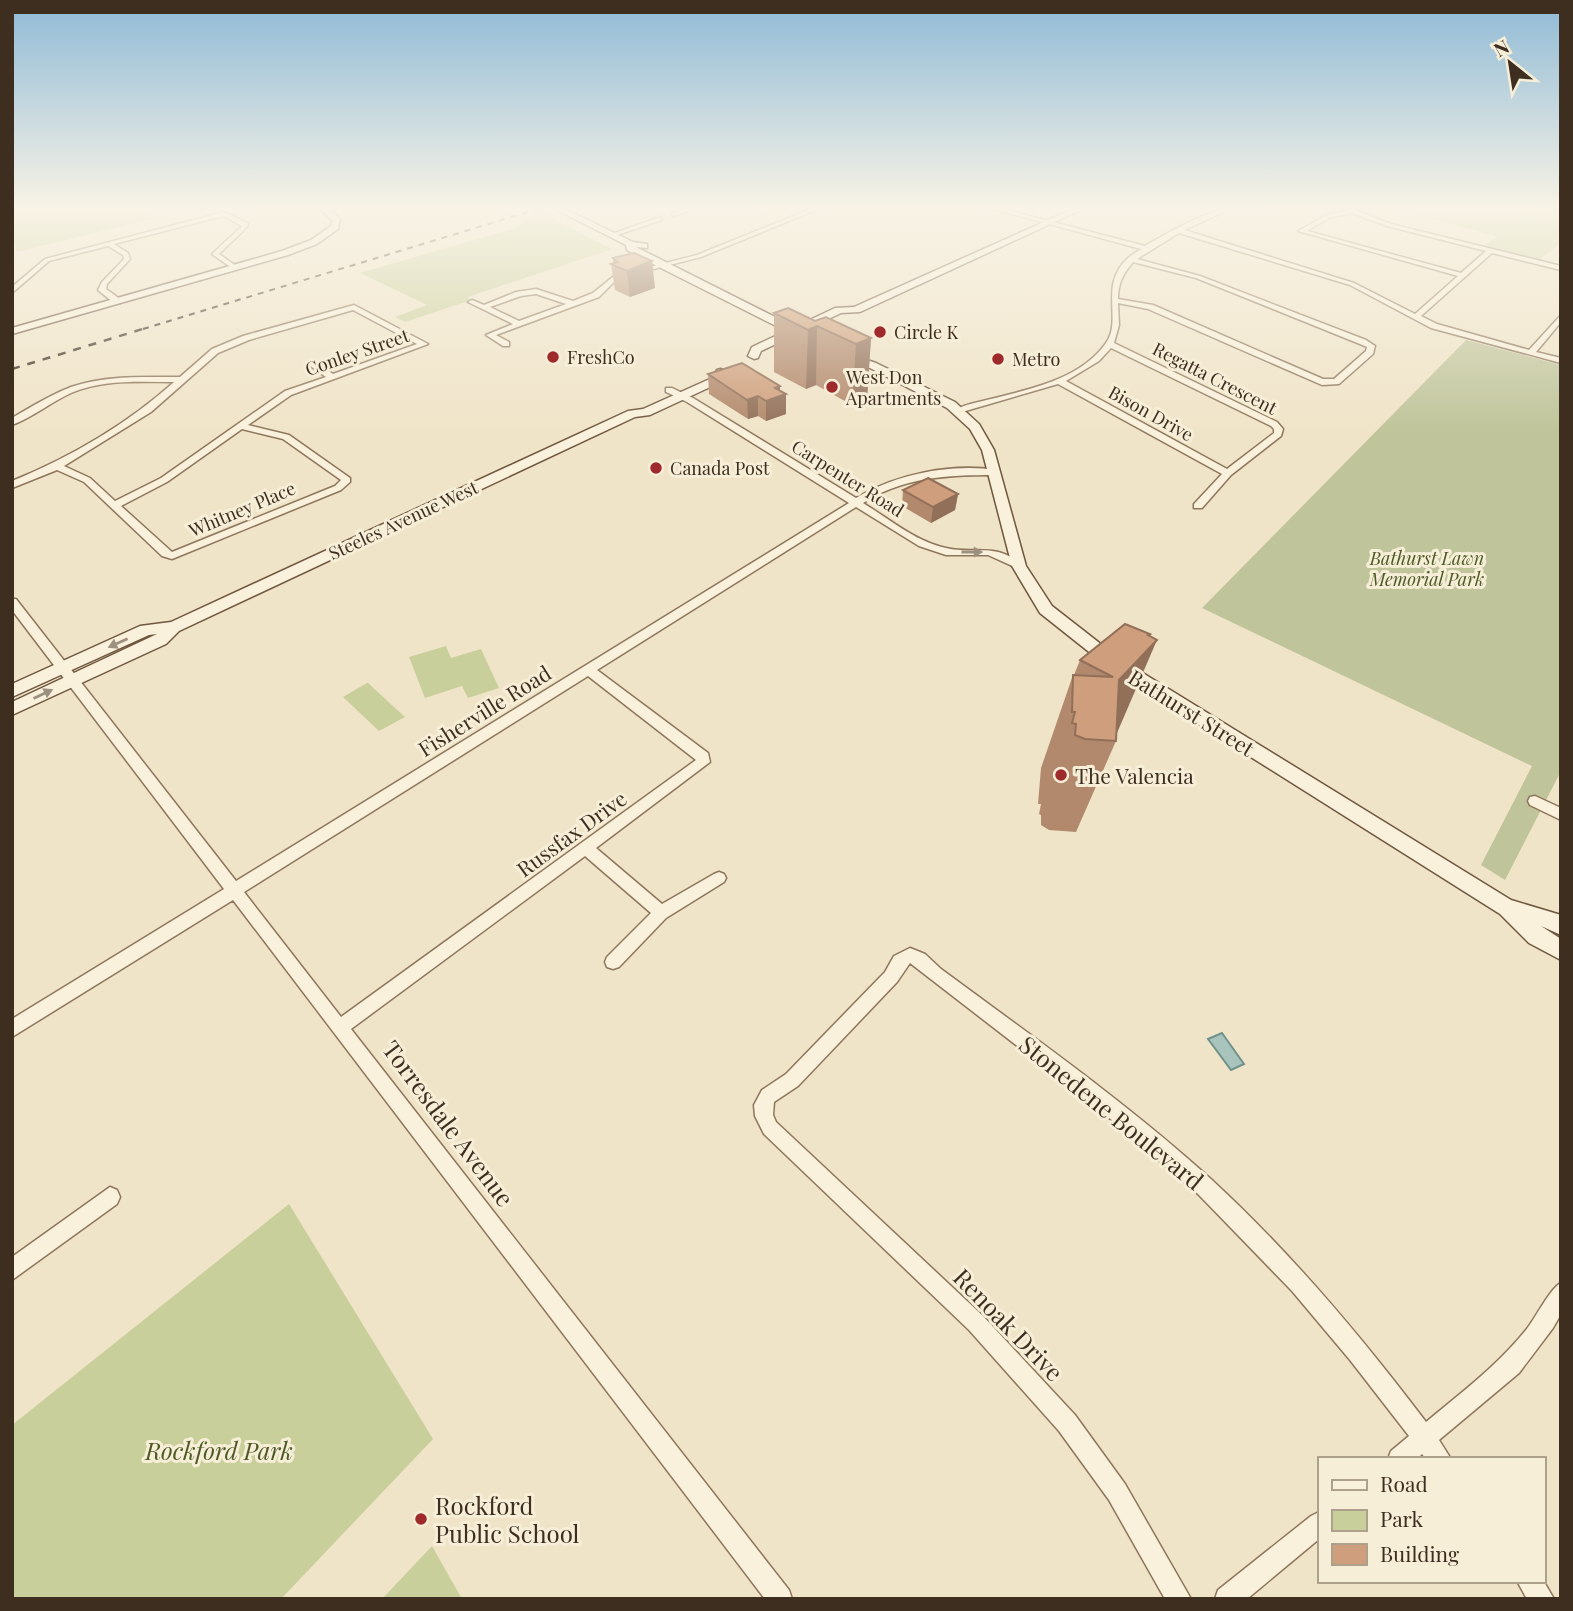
<svg xmlns="http://www.w3.org/2000/svg" width="1573" height="1611" font-family="'Playfair Display',serif">
<rect width="100%" height="100%" fill="#f0e4c8"/>
<path fill="#c9cf9b" d="M12,208H132L156,218L17,252L12,237Z
M543,208L557,221L612,249L468,297L471,300L405,322L395,317L427,305L360,273L516,228Z
M1389,208H1561V243L1540,259L1483,247L1497,236Z
M446,646L451,658L481,649L499,688L468,698L462,686L425,698L409,657Z
M367,683H368L405,717L379,731L343,697Z
M289,1204L433,1439L281,1599H12V1425Z
M432,1546L462,1599H382Z"/>
<path fill="#bfc49a" d="M1466,340L1561,365V771L1505,880L1481,865L1532,766L1202,608Z"/>
<path fill="#a9c4bc" stroke="#6f938a" stroke-width="2" d="M1222,1033L1244,1064L1231,1070L1208,1039Z"/>
<g fill="none" stroke-linecap="round" stroke-linejoin="round">
<g stroke="#8d765c" stroke-width="3">
<path id="street" d="M687,208H696L674,216L671,214Z
M813,208H821L701,257L618,278L599,297L496,335L509,342V346H503L486,335L513,324L468,302L472,300L484,305L516,292L536,289L573,301L593,293L614,276L697,255ZM536,294L566,304L519,321L490,307L521,296Z
M990,208H999L1145,246C1165,234 1212,208 1233,208L1184,230L1354,283L1415,314L1458,276L1298,231L1327,215L1346,211L1342,208H1350L1391,224L1561,266V270L1492,253L1421,316L1437,324L1529,350L1561,315V322L1536,352L1561,358V363L1431,328L1350,285L1179,233L1137,259L1200,276L1366,340L1375,346L1373,354L1339,384L1322,385L1148,309L1118,303L1119,325L1114,343L1277,422L1283,429L1281,436L1231,475L1202,508H1194V504L1222,474L1058,384L962,412L955,410C965,404 979,402 991,399C1030,389 1081,379 1106,343C1123,319 1098,285 1128,258C1131,255 1137,252 1141,249ZM1352,213L1387,226L1486,251L1461,273L1307,231L1331,217ZM1133,262L1196,278L1360,344L1367,347L1366,351L1334,379H1323L1153,305L1118,299C1118,283 1123,274 1133,262ZM1111,348L1271,426L1274,429V433L1227,469L1066,381L1099,361Z
M224,212L248,223L247,227L219,254L236,266V268H232L212,254L242,226L223,216L114,244L128,253L130,259L107,284L106,289L120,299V303H114L98,290L102,282L124,259L123,255L108,246L49,261L12,293V287L45,259Z
M660,217L662,220L614,236L609,235Z
M354,305L428,344L291,395L248,425L289,435L350,478V482L341,490L172,559L162,556L84,482L57,470L12,488V481C71,457 127,424 174,382C140,382 103,379 71,393C51,402 33,417 12,425V418C31,407 50,395 71,387C106,375 143,377 180,377L212,349L243,336ZM353,310L417,344L333,374L315,361H309V365L326,377L285,391L161,478L115,501L90,478L64,466L151,412L218,353L249,340ZM242,429L283,439L341,480L335,486L172,552L121,506L167,482Z
M666,388H672L693,398L856,498C896,474 951,463 997,470L999,472L994,475C948,475 903,477 863,503C888,518 916,542 946,548C976,555 995,541 1024,566L1019,569L988,555H946L919,546L856,507L597,670L708,753L710,762L596,848L662,904L714,874L719,872L724,874L726,878L724,882L666,918L619,967L613,969L607,967L605,962L607,957L651,913L585,856L351,1029L789,1590L792,1599H765L233,900L12,1037V1019L224,889L12,610V599H16L236,881L849,503L687,402L666,392ZM588,676L696,760L341,1017L244,892Z
M1535,796L1561,808V820L1530,805L1528,801L1530,797Z
M910,948L925,954L941,969C1033,1037 1127,1103 1212,1180C1291,1253 1361,1336 1426,1422C1462,1392 1497,1366 1526,1330C1535,1319 1551,1287 1561,1283V1314L1553,1328L1519,1373L1439,1440L1451,1459H1426L1422,1454L1417,1459H1388L1391,1451L1409,1436L1350,1360L1292,1291L1198,1194L1100,1110L910,963L897,982L798,1086L774,1102L773,1115L776,1122L983,1316L1075,1415L1125,1484L1191,1599H1165L1109,1500L1059,1431L969,1330L764,1134L755,1116L754,1105L762,1090L786,1074L885,972L894,956Z
M110,1187L117,1190L120,1197L117,1204L12,1280V1257Z
M1319,1512V1539L1247,1599H1215L1218,1590L1311,1516Z
M1543,1580L1554,1599H1527L1517,1581Z"/>
</g>
<g stroke="#6f573f" stroke-width="3">
<path id="secondary" d="M319,208H328L340,219L338,229L317,244L288,255L12,334V328L282,251L311,240L331,226L332,220Z
M553,208H563L633,242L647,244V248L636,247L795,327L835,308L854,307L1075,208H1085L860,312L841,313L761,351L758,358L754,359L748,356L752,347L786,331L643,259L627,250L626,245Z
M846,353L876,363L955,402L979,424L994,450L1026,566L1052,606L1120,659L1511,900L1561,915V935L1541,926L1561,939V960L1529,943L1500,914L1108,667L1040,613L1012,566L982,450L970,429L947,408L868,367L842,358L840,356Z
M721,369L727,372L721,382L650,415L635,417L179,631L166,644L12,715V702L157,634L149,635L12,697V684L140,626L171,622L628,411L643,409L712,378L717,370Z"/>
</g>
<use href="#street" fill="#faf1dc" fill-rule="evenodd"/>
<use href="#secondary" fill="#faf1dc" fill-rule="evenodd"/>
<path stroke="#3d2e20" stroke-width="2" stroke-dasharray="6 6" stroke-linecap="butt" d="M143,329L541,208"/>
<path stroke="#3d2e20" stroke-width="2.5" stroke-dasharray="8 8" stroke-linecap="butt" d="M12,369L149,327"/>
</g>
<path fill="#b2896c" d="M613,258L655,288L630,297L615,290L611,264L613,263Z
M774,313L815,321L871,338L867,398L852,405L816,385L806,389L774,372Z
M708,374L780,386V391L786,414L766,421L758,416L748,419L709,394Z
M903,490L958,494L955,510L931,523L902,506Z
M1149,636L1116,734V741L1076,832L1049,830L1041,825V815L1039,814L1041,804H1038L1041,768L1073,675H1074L1080,660Z"/>
<path fill="#916f58" d="M652,261L655,288L630,297L627,271Z
M817,326L816,385L806,389L808,330Z
M871,338L867,398L852,405L856,344Z
M780,386V396L786,394V414L766,421V401L775,388Z
M758,396V416L748,419L747,400Z
M958,494L955,510L931,523L933,507Z
M1150,634L1140,658L1157,640L1117,733L1110,741L1119,680Z"/>
<path fill="#cf9f7d" stroke="#916f58" stroke-width="2" d="M634,253L652,261L627,271L611,264L618,262L613,258Z
M788,308L815,321L826,317L871,338L856,344L817,326L808,330L774,313Z
M742,363L780,386L775,388L786,394L766,401L758,396L747,400L708,374Z
M928,478L958,494L933,507L903,490Z
M1125,624L1150,634L1148,635L1157,640L1119,680L1116,741L1085,739L1075,735L1076,724L1072,723L1075,712H1072L1073,675L1113,677L1080,660Z"/>
<defs><path id="oneway-solid" d="M-6-.8H1V-3.2L6.5 0L1 3.2V.8H-6Z" transform="scale(1.75)"/></defs>
<g fill="#9c907e">
<use href="#oneway-solid" transform="translate(972 552)"/>
<use href="#oneway-solid" transform="translate(118 643) rotate(156)"/>
<use href="#oneway-solid" transform="translate(43 694) rotate(-25)"/>
</g>
<linearGradient id="sky" x2="0" y2="1"><stop stop-color="#8fbad6"/><stop offset="0.48" stop-color="#f8f3e6"/><stop offset="1" stop-color="#f8f3e6" stop-opacity="0"/></linearGradient>
<rect width="1573" height="433" fill="url(#sky)"/>
<g fill="#9e2a2b" stroke="#f7eed8" stroke-width="2.5">
<circle cx="880" cy="332" r="7"/>
<circle cx="553" cy="357" r="7"/>
<circle cx="998" cy="359" r="7"/>
<circle cx="832" cy="387" r="7"/>
<circle cx="656" cy="468" r="7"/>
<circle cx="1061" cy="775" r="7"/>
<circle cx="421" cy="1519" r="7"/>
</g>
<g text-anchor="middle" dominant-baseline="central" stroke-width="6" stroke-linejoin="round" paint-order="stroke">
<g font-size="18" fill="#3d2e20" stroke="#f7eed8" text-anchor="start">
<text x="894" y="332">Circle K</text>
<text x="567" y="357">FreshCo</text>
<text x="1012" y="359">Metro</text>
<text x="846" y="377">West Don<tspan x="846" dy="21">Apartments</tspan></text>
<text x="670" y="468">Canada Post</text>
</g>
<g font-size="18" fill="#3d2e20" stroke="#f7eed8">
<text transform="translate(357 352) rotate(-19)">Conley Street</text>
<text transform="translate(1215 378) rotate(27)">Regatta Crescent</text>
<text transform="translate(1151 413) rotate(29)">Bison Drive</text>
<text transform="translate(848 478) rotate(32)">Carpenter Road</text>
<text transform="translate(242 509) rotate(-23)">Whitney Place</text>
<text transform="translate(403 520) rotate(-25)">Steeles Avenue West</text>
</g>
<g font-size="18" font-style="italic" fill="#4d5a26" stroke="#f7eed8">
<text x="1427" y="558">Bathurst Lawn<tspan x="1427" dy="21">Memorial Park</tspan></text>
</g>
<g font-size="21" fill="#3d2e20" stroke="#f7eed8">
<text transform="translate(484 710) rotate(-32)">Fisherville Road</text>
<text transform="translate(1192 712) rotate(32)">Bathurst Street</text>
<text transform="translate(571 833) rotate(-36)">Russfax Drive</text>
</g>
<g font-size="21" fill="#3d2e20" stroke="#f7eed8" text-anchor="start">
<text x="1075" y="775">The Valencia</text>
</g>
<g font-size="24" fill="#3d2e20" stroke="#f7eed8">
<text transform="translate(1112 1112) rotate(39)">Stonedene Boulevard</text>
<text transform="translate(449 1123) rotate(53)">Torresdale Avenue</text>
<text transform="translate(1009 1324) rotate(46)">Renoak Drive</text>
</g>
<g font-size="24" font-style="italic" fill="#4d5a26" stroke="#f7eed8">
<text x="219" y="1450">Rockford Park</text>
</g>
<g font-size="24" fill="#3d2e20" stroke="#f7eed8" text-anchor="start">
<text x="435" y="1505">Rockford<tspan x="435" dy="28">Public School</tspan></text>
</g>
</g>
<rect width="1573" height="1611" fill="none" stroke="#3d2e20" stroke-width="28"/>
<rect x="1318" y="1457" width="228" height="126" fill="#f7eed8" stroke="#ada18e" stroke-width="2"/>
<rect x="1332" y="1480" width="35" height="10" fill="#faf1dc" stroke="#ada18e" stroke-width="2"/>
<text x="1380" y="1492" font-size="21" fill="#3d2e20">Road</text>
<rect x="1332" y="1510" width="35" height="21" fill="#c9cf9b" stroke="#ada18e" stroke-width="2"/>
<text x="1380" y="1527" font-size="21" fill="#3d2e20">Park</text>
<rect x="1332" y="1544" width="35" height="21" fill="#cf9f7d" stroke="#ada18e" stroke-width="2"/>
<text x="1380" y="1562" font-size="21" fill="#3d2e20">Building</text>
<g transform="translate(1510 63) rotate(330)" stroke="#f7eed8" stroke-width="5" paint-order="stroke">
<path d="M0-5L12 26L0 18L-12 26Z" fill="#3d2e20"/>
<text y="-10" font-size="19" font-weight="bold" text-anchor="middle" fill="#3d2e20">N</text>
</g>
</svg>
